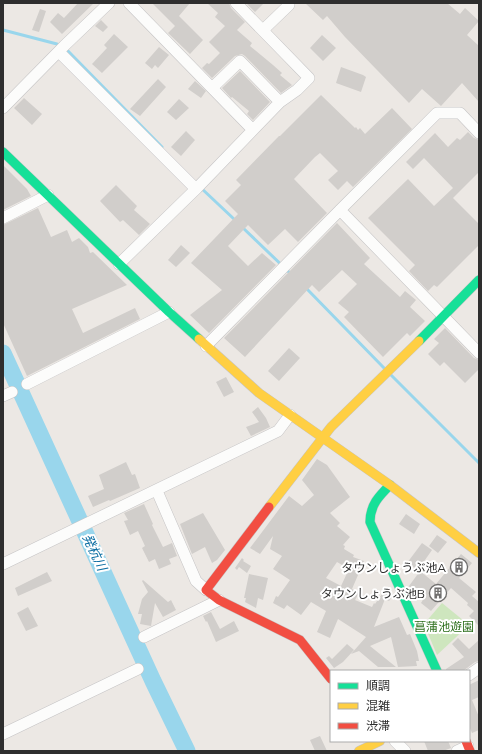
<svg xmlns="http://www.w3.org/2000/svg" width="482" height="754" font-family="Mulish,'Noto Sans JP',sans-serif">
<rect width="100%" height="100%" fill="#ece8e4"/>
<path fill="#cee6be" d="M442,603L469,625L437,655L424,624Z"/>
<g fill="none" stroke-linecap="round" stroke-linejoin="round">
<path stroke="#99d6ec" stroke-width="3" d="M3,30L57,44L68,51L162,147
M200,187L235,220
M242,227L291,274
M306,288L384,368
M391,375L479,463"/>
<path stroke="#99d6ec" stroke-width="17" d="M3,353L153,681L187,751"/>
</g>
<path fill="#d1cecb" fill-rule="evenodd" d="M78,3H94L62,34L50,22L58,13L64,18Z
M152,3H190L179,16L203,40L190,54L168,33L175,26Z
M207,3H229L231,8L245,22L237,30L252,43L250,46L273,65L282,73L280,75L292,85L281,93L245,56L242,54L235,56L212,78L202,68L207,63L209,64L220,53L209,42L225,26L215,17L218,13Z
M246,3H264L255,12Z
M305,3H447L460,14L465,8L479,21L467,35L479,46V102L462,83L441,106L422,89L409,103L345,37L327,16L323,20Z
M40,9L46,11L39,32L32,30Z
M101,20L108,27L103,32L95,26Z
M114,34L128,47L102,73L92,64L107,48L104,45Z
M322,35L336,48L323,61L310,48Z
M159,47L169,55L158,68L155,65L152,69L145,63Z
M341,67L363,75L366,77L361,92L336,83Z
M240,71L270,102L253,120L247,114L249,111L232,97L231,98L222,88Z
M158,79L166,87L140,116L130,109Z
M195,81L206,91L201,98L188,89Z
M321,95L355,128L356,127L358,130L360,128L365,134L392,108L412,129L353,187L347,181L338,190L328,180L338,171L320,153L315,157L294,179L327,213L298,242L285,229L268,245L248,225L228,246L248,266L262,253L276,265L209,333L190,315L222,290L191,263L238,214L225,201L241,185L236,180L279,136H280Z
M24,98L42,114L32,125L14,108Z
M179,99L189,108L176,120L167,112Z
M186,131L195,140L181,156L171,147Z
M468,132L474,138L479,140V172L453,198L479,224V245L437,287L434,285L428,291L409,271L415,265L368,218L408,179L434,206L453,188L424,158L413,169L406,162L435,133L448,147L457,138L460,140Z
M3,165L27,189L31,196L3,210Z
M116,185L137,206L134,210L150,224L139,235L123,220L120,222L100,201Z
M38,208L51,237L67,230L72,242L79,238L88,247L90,253L93,252L127,285L72,309L83,333L135,308L140,319L27,376L3,323V225Z
M337,223L370,258L364,264L400,297L405,291L416,300L410,307L425,321L410,336L407,333L383,357L344,317L349,312L338,303L357,284L342,270L319,292L312,285L245,357L224,338Z
M181,245L190,253L176,267L168,260Z
M445,328L474,358L479,360V369L465,383L444,362L440,366L428,354L439,343L434,339Z
M289,348L300,358L279,381L268,371Z
M226,377L234,392L224,397L216,382Z
M258,407L266,418L270,427L251,436L246,427L259,422L252,412Z
M317,459L327,465L350,497L330,513L340,523L337,526L350,537L343,545L345,546L344,549L354,555L353,557L364,561L352,589L359,593L355,600L372,607L374,603L375,604L386,588L390,590L393,596L389,601L385,599L374,627L399,617L407,635L410,634L417,651L419,661H416L417,666L398,667L391,637L370,646L396,667H378L359,651L351,654L366,637L338,619L330,638L317,632L326,611L311,602L301,615L287,605L284,609L273,603L276,596L278,597L290,580L273,569L282,556L270,549L273,536L260,554L250,548L289,496L302,506L314,495L302,480ZM337,562L349,569L341,586L326,578Z
M126,462L132,475L135,474L140,488L110,501L109,500L93,507L88,496L104,489L99,475Z
M144,504L153,524L152,525L163,547L172,543L177,556L169,559L171,564L159,569L155,559L149,562L142,548L145,546L138,531L130,535L124,521L128,520L124,513Z
M203,513L225,550L217,560L212,563L205,547L192,554L180,524Z
M406,514L420,524L414,534L399,524Z
M437,535L447,542L438,553L429,546Z
M422,543L432,550L418,570L407,563Z
M461,554L472,563L459,578L476,592L472,596L479,602V626L469,616L474,611L467,605L468,603L451,588L431,611L421,603L424,598L410,588L409,586L420,571L436,584Z
M242,558L244,560L243,561L251,566L247,573L239,567L237,570L235,568Z
M47,572L52,581L18,596L15,588Z
M249,574L268,578L263,600L258,598L256,608L245,602L246,598H244Z
M143,580L168,602L171,600L176,610L163,617L155,603L151,626L140,624L142,614H138L142,599L148,592L142,581Z
M28,607L38,626L26,631L17,613Z
M211,612L220,629L234,621L239,631L216,642L207,621L206,622L203,616Z
M458,638L469,649L479,640V661L475,662L463,671H446V669L464,657L452,644Z
M347,644L354,650L343,662L334,668L326,658L329,656L332,659Z
M479,680V697L472,700L479,717V730L472,733L469,726V685Z
M320,736L327,751H315L310,740Z
M424,741H448L451,748L443,751H428Z"/>
<g fill="none" stroke-linecap="round" stroke-linejoin="round">
<g stroke="#c5c4c5" stroke-width="12">
<path id="street" d="M129,3L252,129
M263,30L289,5
M59,52L196,189
M212,88L240,61L280,102
M3,108L64,46L109,3
M340,210L479,353
M3,218L48,195
M119,264L197,188L280,102L297,90L309,78L236,3
M206,346L340,210L437,113H460L479,133
M27,384L169,312
M3,396L12,392
M157,491L196,581L206,590
M3,564L278,431L290,415
M144,637L219,600
M469,675L479,668
M3,734L138,669
M395,741L405,751
M457,751L468,746"/>
</g>
<g stroke="#c5c4c5" stroke-width="10">
<path id="fast" d="M3,152L169,312L199,339
M419,341L479,280
M390,485C379,496 370,505 370,522L437,671"/>
</g>
<g stroke="#c5c4c5" stroke-width="10">
<path id="slow" d="M199,339L259,393L390,485L479,553
M269,507L331,427L419,341
M359,751L380,741"/>
</g>
<g stroke="#c5c4c5" stroke-width="10">
<path id="jam" d="M269,507L206,590L219,600L300,640L331,679
M466,741L470,751"/>
</g>
<use href="#street" stroke="#fcfcfb" stroke-width="11"/>
<use href="#fast" stroke="#16e098" stroke-width="9"/>
<use href="#slow" stroke="#ffcf43" stroke-width="9"/>
<use href="#jam" stroke="#f24e42" stroke-width="9"/>
</g>
<defs>
<g id="building-ring" transform="scale(0.9)"><circle r="9.5" fill="#fff" stroke="#706f6e" stroke-width="1.5"/><path d="M-4-6H4V6H1V3H-1V6H-4ZM-2.5-4.3h1.7v1.8h-1.7ZM.8-4.3h1.7v1.8H.8ZM-2.5-1h1.7V.8h-1.7ZM.8-1h1.7V.8H.8Z" fill="#706f6e"/></g>
</defs>
<g fill-rule="evenodd">
<use href="#building-ring" x="459" y="567"/>
<use href="#building-ring" x="438" y="593"/>
</g>
<g text-anchor="middle" dominant-baseline="central" stroke-width="4" stroke-linejoin="round" paint-order="stroke">
<g font-size="12" fill="#2e2e2e" stroke="#fff" text-anchor="end">
<text x="446" y="567">タウンしょうぶ池A</text>
<text x="425" y="593">タウンしょうぶ池B</text>
</g>
<g font-size="12" fill="#2c6e1b" stroke="#fff">
<text x="444" y="626">菖蒲池遊園</text>
</g>
<g font-size="13" font-style="italic" fill="#0d6fa3" stroke="#fff">
<text transform="translate(95 552) rotate(65)">発杭川</text>
</g>
</g>
<rect width="482" height="754" fill="none" stroke="#2e2e2e" stroke-width="8"/>
<rect x="330" y="670" width="140" height="72" fill="#ffffff" stroke="#ababab"/>
<rect x="338" y="683" width="20" height="6" fill="#16e098" stroke="#ababab"/>
<text x="366" y="690" font-size="12" fill="#2e2e2e">順調</text>
<rect x="338" y="703" width="20" height="6" fill="#ffcf43" stroke="#ababab"/>
<text x="366" y="710" font-size="12" fill="#2e2e2e">混雑</text>
<rect x="338" y="723" width="20" height="6" fill="#f24e42" stroke="#ababab"/>
<text x="366" y="730" font-size="12" fill="#2e2e2e">渋滞</text>
</svg>
